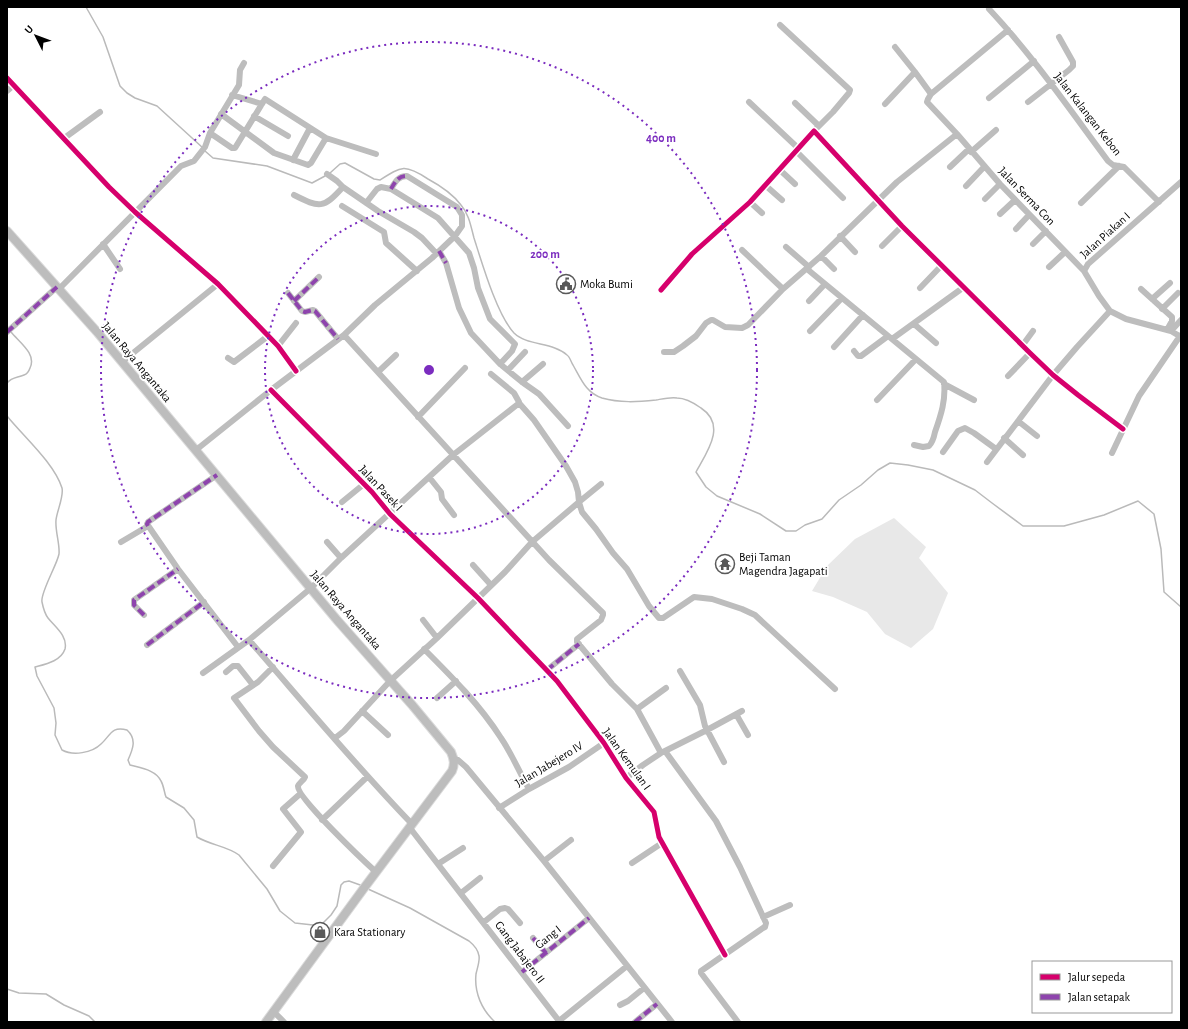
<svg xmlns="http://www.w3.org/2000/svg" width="1188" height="1029" font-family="'Alegreya Sans',sans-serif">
<rect width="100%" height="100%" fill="#fff"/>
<path fill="#e8e8e8" d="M894,518L926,547L919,558L948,593L933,629L911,648L885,634L867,612L833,597L812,591L827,566L855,539Z"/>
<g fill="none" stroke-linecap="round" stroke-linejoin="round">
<path stroke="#bababa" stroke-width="1.5" d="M86,7L103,37L120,86L127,93L135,98L157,106L203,148
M205,151L213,158L267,166L312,183L325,176
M330,173L340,164L345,163L374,179L380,180C402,166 405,164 428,179C441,186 452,193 461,205C469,214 471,227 474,238C482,263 497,315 514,333C527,346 553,342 567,355C570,357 571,362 573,365C581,379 586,393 602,398C620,403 637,402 656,400C662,399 670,397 677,398C686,398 694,403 701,408C727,425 707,452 696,472L706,487L717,496L760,514L786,531H796L805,525L822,519L839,500L861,485L878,470L890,463L908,465L933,470L975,490L992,503L1023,526H1064L1104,515L1138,501L1154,514L1161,549L1164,592L1181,607
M7,383C12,377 17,378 24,375C27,374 29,371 30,368C37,354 19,342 11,332
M7,416C24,437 54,463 62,488C64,496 57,511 56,520C55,531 60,544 59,554C57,565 40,593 42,602C43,607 45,614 48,618C55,627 68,636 65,649C61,661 46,664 35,667L37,676L54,708L56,723L55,735L62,750C73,756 92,753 101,744C111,735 111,726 127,730C137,739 133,749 128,760L130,765C141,768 156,770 161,781C164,786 164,792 166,797L184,808L194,820L197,837C210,845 227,846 239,855L267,889L280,911L295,923L313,925L323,923L331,915L337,906L341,885L344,882L349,881L363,886
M368,889L410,908L469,941C474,945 478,949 479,956C480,961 477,969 476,974C474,993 482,1010 495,1022
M7,989L19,993L46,994L64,1005L89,1016L95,1022"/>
<g stroke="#dbdbdb" stroke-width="10">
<path id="major" d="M7,231L98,333L337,620L413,706L451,752C454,759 455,764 452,771L364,888L266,1022"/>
</g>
<path stroke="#bdbdbd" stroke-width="6" d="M989,9C1033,56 1070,110 1108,161L1113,165L1124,167L1159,202
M780,25L850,90L849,93L833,112L814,131
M1008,30L931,94L928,99L927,102L957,134L1000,184L1084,271L1099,296L1110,311L1126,319L1171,331L1181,337
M895,47L915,72
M7,78L109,187L135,212L218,284L278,346L296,371
M7,91L14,85
M232,95L262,104
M989,98L1034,61
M749,102L798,148
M1028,102L1069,70L1073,66V62L1059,37
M795,103L819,126
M885,104L915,72L931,94
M221,114L274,153L308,165L311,163L326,138
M254,116L288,136
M210,133L232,148H235L265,99L326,138L376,154
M63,139L100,112
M796,151L843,198
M971,152L996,130
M293,160L310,128
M950,167L969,149
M780,170L795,184
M327,174L337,181L343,187
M765,185L782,200
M966,186L984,167
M294,195C320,208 323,209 343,187L378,211L414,232L422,238L436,253
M985,199L1000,184
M750,202L762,213
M366,203L377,189L381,187L391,189L438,218L469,253L474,268L478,288L490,319L515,344L512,351L500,364
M1081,203L1119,166
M342,206L384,232L386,243L417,271
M1000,214L1015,200
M1016,229L1029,215
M840,236L855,252
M103,244L120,269
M1033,244L1046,231
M882,246L902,226
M786,247L809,267
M742,250L783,289
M439,251L446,263L459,308L471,333L500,364L522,382L539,394L568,426
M821,256L834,269
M1049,267L1065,252
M807,269L944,382C946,400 941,415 935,432C934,437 933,442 929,446L923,447L914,445
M1084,271L1088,264L1181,182
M920,288L942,265
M59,289L181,166L194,161L205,147L210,133L239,85L240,70L244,63
M1141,289L1172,317V321L1167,330
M661,290L692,254L750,202L814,131L902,226L1030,353L1053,375L1078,395L1123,429
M288,293L302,311L305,312L313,310L315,311L338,339
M1152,299L1170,283
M294,301L319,277
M809,301L825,284
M1162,309L1178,293
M914,324L936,343
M810,331L842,298
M1171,331L1181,320
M7,332L57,287
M344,335L549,560L603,613V615L601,620L577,639V642L612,684L637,709L661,753L643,765L626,778
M892,339L964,287
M278,346L296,323
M1022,346L1033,331
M834,347L863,315
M854,351L858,356H861L888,336
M664,352H674L683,346L696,336L706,323L711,320H713L725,327L742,328L748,325L783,289L821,256L897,182L957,134
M228,358L234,362L268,336
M122,362L218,284
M508,370L525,352
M378,372L396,355
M1008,376L1030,353
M522,382L543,364
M944,384L974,400
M271,390L372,492L390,514L478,598L557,681L604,743L626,778L654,812L659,837L725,955
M877,400L916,359
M519,403L534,420L566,466L575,482L578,492L579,502
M418,417L465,368
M1018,421L1037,436
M1004,438L1023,455
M196,450L271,390L344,335L375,305L432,258L455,236L462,226V215L457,207L407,176C398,176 395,182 391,189
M943,452L958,431L965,428L974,433L996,449
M1112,453L1139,396L1180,336
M987,462L1053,375L1077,347L1110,311
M217,475L148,522L147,524L178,569L238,647
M429,477L441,492L442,499L454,515
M342,502L364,484
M579,502L601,484
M121,542L148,526
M327,542L341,558
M473,565L491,585
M144,615L134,605V600L178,569
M423,620L437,638
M249,640C303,702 355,765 412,824
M147,645L204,602
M424,649C452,677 480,705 501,738C512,754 519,772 529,789
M273,667L258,682L234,698L259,731L273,747L305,777C304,780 299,783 298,786C296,797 365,862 376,872
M547,670L579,644
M680,671L700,705L705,726L724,762
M226,672L233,666H238L253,685
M203,673L249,640L311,588L341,558L453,455L518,404L519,402L514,393L491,374
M437,698L456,681
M637,709L666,688
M362,711L388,735
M736,714L748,735
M335,738L344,731L390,681L437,638L505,572L532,542L579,502L582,512L596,529L613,553L627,569L649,606L659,618H663L694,597L712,599L742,609L755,615L835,689
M665,751L716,821L740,867L766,923L765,927L763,928L701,971V973L738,1022
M663,752L707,730L742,711
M453,759L458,760L466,767L544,861L672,1022
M499,808L529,789L569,767L604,743
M322,820L367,777
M410,828L559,1021L627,966
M544,861L571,840
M632,863L662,843
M438,864L463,848
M273,866L301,832L283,809L300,794
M461,893L480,878
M763,917L790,905
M484,922L500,909L505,908L508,909L520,923
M533,938L546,953
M522,972L589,918
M620,1005L628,1001L644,988
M273,1011L284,1022
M635,1022L657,1004"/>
<use href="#major" stroke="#bdbdbd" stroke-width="8"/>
<path stroke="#8e44ad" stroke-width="4" stroke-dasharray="8 4" stroke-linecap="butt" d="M391,189C395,182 398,176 407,176
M439,251L446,263
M288,293L302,311L305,312L313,310L315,311L338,339
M294,301L319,277
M7,332L57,287
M148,526L147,524L148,522L217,475
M144,615L134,605V600L178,569
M147,645L204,602
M547,670L579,644
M533,938L546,953
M522,972L589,918
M635,1022L657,1004"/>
<g stroke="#fff" stroke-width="8">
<path id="cycleway" d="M7,78L109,187L135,212L218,284L278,346L296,371
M661,290L692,254L750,202L814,131L902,226L1030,353L1053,375L1078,395L1123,429
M271,390L372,492L390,514L478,598L557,681L604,743L626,778L654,812L659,837L725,955"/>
</g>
<use href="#cycleway" stroke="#d6006c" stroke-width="5"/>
</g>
<g fill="none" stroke="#7b2cbf" stroke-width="2" stroke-dasharray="2 4">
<circle cx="429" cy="370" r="164"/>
<circle cx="429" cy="370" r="328"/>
</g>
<defs>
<g id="civic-ring" transform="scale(1)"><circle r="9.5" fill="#fff" stroke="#595959" stroke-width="1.5"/><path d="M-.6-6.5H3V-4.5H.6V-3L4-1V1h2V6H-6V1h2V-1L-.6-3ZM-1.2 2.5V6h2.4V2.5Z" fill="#595959"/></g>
<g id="temple-ring" transform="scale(1)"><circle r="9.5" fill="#fff" stroke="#595959" stroke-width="1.5"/><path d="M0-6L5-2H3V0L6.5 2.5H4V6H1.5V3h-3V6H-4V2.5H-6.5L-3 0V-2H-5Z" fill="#595959"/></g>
<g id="shop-ring" transform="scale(1)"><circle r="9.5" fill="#fff" stroke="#595959" stroke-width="1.5"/><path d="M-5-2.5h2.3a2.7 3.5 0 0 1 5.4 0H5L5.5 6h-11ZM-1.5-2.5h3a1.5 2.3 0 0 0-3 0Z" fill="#595959"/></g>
</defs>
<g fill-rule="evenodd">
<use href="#civic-ring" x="566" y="284"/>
<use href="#temple-ring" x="725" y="564"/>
<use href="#shop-ring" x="320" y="932"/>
</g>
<g text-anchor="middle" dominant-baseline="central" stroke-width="4" stroke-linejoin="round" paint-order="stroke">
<g font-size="12" fill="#000" stroke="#fff">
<text transform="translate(1088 114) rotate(52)">Jalan Kalangan Kebon</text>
<text transform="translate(1027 196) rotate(46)">Jalan Serma Con</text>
<text transform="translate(1105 235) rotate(-42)">Jalan Piakan I</text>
<text transform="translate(137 362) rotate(50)">Jalan Raya Angantaka</text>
<text transform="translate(381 488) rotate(47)">Jalan Pasek I</text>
<text transform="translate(346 610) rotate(49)">Jalan Raya Angantaka</text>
<text transform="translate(627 759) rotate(54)">Jalan Kemulan I</text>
<text transform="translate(549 764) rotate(-31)">Jalan Jabejero IV</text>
<text transform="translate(548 937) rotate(-39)">Gang I</text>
<text transform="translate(520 952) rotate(53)">Gang Jabajero II</text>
</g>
<g font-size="12" fill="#000" stroke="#fff" text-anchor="start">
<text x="580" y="284">Moka Bumi</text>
<text x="739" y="557">Beji Taman<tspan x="739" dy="14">Magendra Jagapati</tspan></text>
<text x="334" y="932">Kara Stationary</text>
</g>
</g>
<circle cx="429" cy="370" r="6" fill="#7b2cbf" stroke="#fff" stroke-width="2"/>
<g font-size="12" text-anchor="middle" font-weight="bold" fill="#7b2cbf" stroke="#fff" stroke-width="4" stroke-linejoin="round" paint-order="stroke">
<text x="661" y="142">400 m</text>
<text x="545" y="258">200 m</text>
</g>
<rect width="1188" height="1029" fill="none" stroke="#000000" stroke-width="16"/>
<rect x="1032" y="961" width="140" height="52" fill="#ffffff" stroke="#999999"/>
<rect x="1040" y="974" width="20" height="6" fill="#d6006c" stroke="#999999"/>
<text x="1068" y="981" font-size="12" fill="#000000">Jalur sepeda</text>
<rect x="1040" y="994" width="20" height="6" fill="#8e44ad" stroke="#999999"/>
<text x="1068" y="1001" font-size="12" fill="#000000">Jalan setapak</text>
<g transform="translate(36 36) rotate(312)" stroke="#ffffff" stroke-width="3" paint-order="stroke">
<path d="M0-3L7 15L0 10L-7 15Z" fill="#000000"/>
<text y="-6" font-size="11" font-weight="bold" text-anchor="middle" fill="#000000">U</text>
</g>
</svg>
